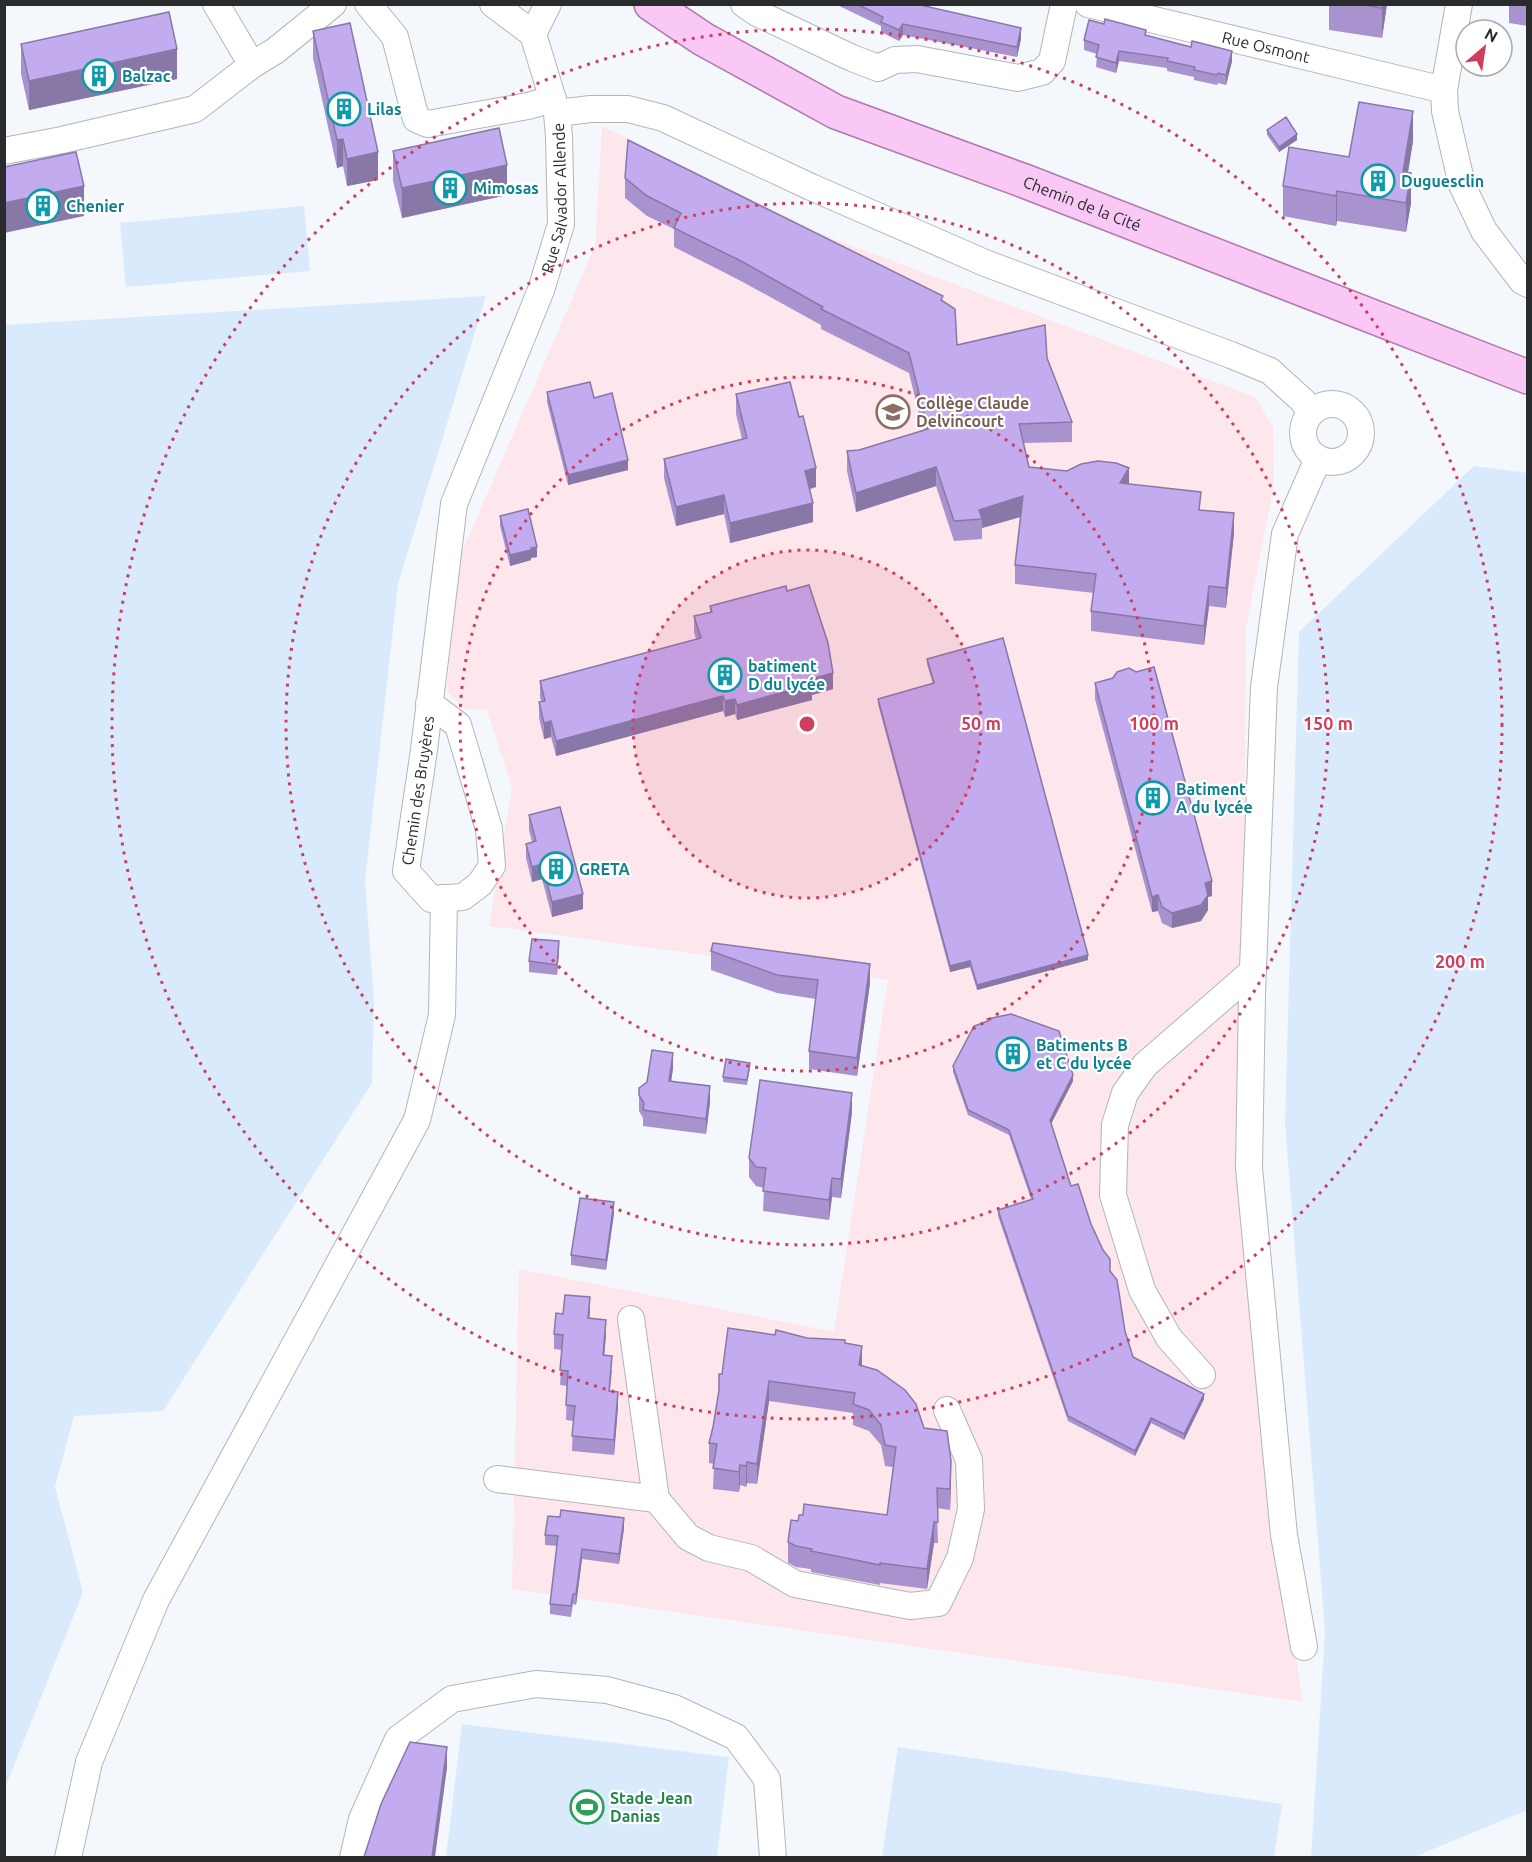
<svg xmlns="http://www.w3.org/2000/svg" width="1532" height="1862" font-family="Ubuntu,sans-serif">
<rect width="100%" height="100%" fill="#f4f8fc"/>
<path fill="#fde7ec" d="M602,126L829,237L1255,397L1273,427L1274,484L1246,629L1244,926L1270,1482L1303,1702L512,1589L519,1269L834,1332L888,980L489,926L512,788L487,710L464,709L447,691L458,561L595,246Z"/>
<path fill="#d8eafc" d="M304,206L310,271L126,287L120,223Z
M486,296L398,584L365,881L374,1001L372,1083L163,1411L74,1416L55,1487L83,1592L5,1788V325Z
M1474,466L1528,473L1527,1810L1414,1857H1311L1325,1632L1285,1123L1299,632Z
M462,1724L729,1757L717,1857H446Z
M898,1747L1282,1804L1274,1857H882Z"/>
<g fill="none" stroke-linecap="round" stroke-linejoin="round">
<g stroke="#b2b5b9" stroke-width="28">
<g id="minor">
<path d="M216,4L252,65"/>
<path d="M368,4L395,37L416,119L428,124L528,106L553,99"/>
<path d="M493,4L533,34"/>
<path d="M744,4L757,13L852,58L878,68L895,60L917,59L1018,78L1042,72L1052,61L1064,4"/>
<path id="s1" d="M1088,4L1444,90"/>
<path d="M1459,4L1444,90L1445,111L1462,185L1484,231L1522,281L1528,284"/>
<path d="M557,113L591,109H628L663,118L811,187L985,263L1231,355L1270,371L1303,401L1311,412"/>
<path d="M4,151L62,140L195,109L252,65L275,51L333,4"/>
<circle cx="1332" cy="433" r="29"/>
<path id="s2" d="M429,703L458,725L489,829L492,866L480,884L463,897L431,899L406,871L424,750L454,504L541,290L561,224L559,137L557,113L533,34L548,4"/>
<path d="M631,1319L656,1499"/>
<path d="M1202,1375L1169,1338L1142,1290L1113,1195L1115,1125L1125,1093L1145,1065L1253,971"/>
<path d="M497,1479L656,1499L688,1537L709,1548L751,1558L795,1584L910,1606L938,1603L960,1558L971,1509L969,1460L947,1410"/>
<path d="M1304,1647L1284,1535L1249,1168L1252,994L1264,687L1285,534L1318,459"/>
<path d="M68,1858L89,1762L156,1600L417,1120L442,1015L444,898"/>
<path d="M353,1858L362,1819L398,1739L452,1699L536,1684L607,1690L674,1708L736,1737L767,1779L773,1858"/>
</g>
</g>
<g stroke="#ae79aa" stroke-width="36">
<g id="major">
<path id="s3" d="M651,4L703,39L836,112L1027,182L1528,377"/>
</g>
</g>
<use href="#minor" stroke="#fff" stroke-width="26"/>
<use href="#major" stroke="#f9c8f5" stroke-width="33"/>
</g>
<path fill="#a893ce" d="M835,4H916L1021,39L1017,57L903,35L899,41L881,32V26Z
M1329,4H1387L1382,38L1329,30Z
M1509,4H1527V26L1509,23Z
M1104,24L1232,61L1226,85L1218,83L1217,85L1194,80V77L1167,71V68L1119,61L1116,73L1096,67L1097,54L1084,50V40Z
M313,31L378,180L347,186L343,166L337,168L313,58Z
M21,44L177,79L29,110L21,74Z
M1267,130L1297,140L1279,152L1267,135Z
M1413,141L1408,173L1411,203L1406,232L1337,221L1336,226L1283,216V186L1349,157Z
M393,151L507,195L402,218L393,181Z
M625,178L943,301L957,345L1047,358L1072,422V442L1023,443L1029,467L1129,484L1201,510L1234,533L1226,608L1209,606L1204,645L1091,631V611L1094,593L1015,584V565L1021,517L982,528V539L954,541L936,486L856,512L847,471V451L859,450L923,430L909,373L821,329V325L741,281L674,247V229L647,216L625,198Z
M547,392L594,398L628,470L568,485L547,402Z
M736,394L816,487L810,489L813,522L730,543L724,514L676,526L664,478V459L742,439L736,414Z
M500,516L537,557L531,558V560L510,566L500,526Z
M787,591L833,689L812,695V700L737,720L735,714L725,717L723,711L556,756L551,737L544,739L539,718V702L541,701L540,697V681L696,639L694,632V616L710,612V606Z
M927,659L1088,960L977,990L970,967L950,972L878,704V699L933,684L927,664Z
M1095,683L1212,896L1208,897V910L1201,921L1172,928L1162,923L1158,911L1152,912L1095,699Z
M529,815L583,909L552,917L542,879L532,882L526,858V844L532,842L529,830Z
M711,951L870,983L857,1076L809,1069V1051L816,999L777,993L711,970Z
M559,952L557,975L529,972V961Z
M953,1066L1073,1081L1051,1124L1071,1186L1091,1224L1110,1271L1125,1331L1133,1357L1204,1399L1184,1440L1151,1423L1135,1456L1068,1421L998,1216V1210L1031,1199L1009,1135L968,1115L953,1072Z
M673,1068L671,1081L710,1102L706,1134L643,1126V1118L639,1111V1095Z
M750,1068L747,1085L723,1082V1077Z
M852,1112L841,1198L832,1197L829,1220L763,1211L764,1188L756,1186L749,1177V1158Z
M614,1213L606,1270L571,1265V1255Z
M590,1312L589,1318L606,1335L604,1355L612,1371L610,1391L618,1407L614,1455L572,1451L573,1421L566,1420L567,1386L560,1385L562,1350L554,1349V1334L563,1314Z
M775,1335L807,1338L845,1343L862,1366L924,1428L951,1481L950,1510L937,1508L938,1543H934L927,1589L880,1583V1585L811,1572V1569L796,1567L788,1563V1542L798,1521L887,1515L893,1467L885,1466L881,1445L869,1431L853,1425V1413L769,1401L757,1484L747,1483L746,1487L740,1485L739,1492L713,1489L714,1464L709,1463V1443L713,1427L722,1374Z
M624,1528L619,1564L582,1559L576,1605L573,1604L571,1617L550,1614V1604L557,1546L545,1545V1535Z"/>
<path fill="#8878a7" d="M1382,4H1387L1382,38Z
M903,24V35L899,41V30Z
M1021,28V39L1017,57V47Z
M177,49V79L29,110V81Z
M1119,51V61L1116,73V63Z
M1232,51V61L1226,85V75Z
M1413,111V141L1403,201V172Z
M1297,134V140L1279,152V147Z
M343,139V166L337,168V140Z
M378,152V180L347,186V159Z
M507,165V195L402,218V188Z
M1411,173V203L1406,232V203Z
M84,186V216L4,233V203Z
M1337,191V221L1336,226V196Z
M628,460V470L568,485V475Z
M936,467V486L856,512V493Z
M816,468V487L805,490V471Z
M1129,468V488L1120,483Z
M724,495V514L676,526V507Z
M1023,496V516L982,528V519L979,510Z
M813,503V522L730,543V523Z
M1234,513V533L1226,608V588Z
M537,547V557L531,558V560L510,566V555Z
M1209,586V606L1204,645V626Z
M833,673V689L812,695V700L737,720V705L811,679Z
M723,696V711L556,756V741Z
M735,699V714L725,717V701Z
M551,721V737L544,739V723Z
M542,864V879L532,882V867Z
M1212,881V896L1208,897V910L1201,921L1172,928V913L1205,883Z
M583,894V909L552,917V902Z
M1158,895V911L1152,912V897Z
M559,941V952L557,975V965Z
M1088,955V960L977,990V985Z
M970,961V967L950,972V966Z
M870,964V983L857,1076V1058Z
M673,1053V1068L669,1097V1081Z
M1073,1075V1081L1050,1126V1120Z
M710,1086V1102L706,1134V1119Z
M852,1093V1112L841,1198V1179Z
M832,1178V1197L829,1220V1200Z
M614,1202V1213L606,1270V1260Z
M590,1297V1312L588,1333V1318Z
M606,1320V1335L603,1370V1355Z
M862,1346V1366L859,1365Z
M769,1381V1401L757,1484V1464Z
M618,1392V1407L614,1455V1440Z
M1204,1394V1399L1184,1440V1434Z
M1151,1418V1423L1135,1456V1451Z
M951,1461V1481L950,1510V1489Z
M747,1462V1483L746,1487V1466Z
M740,1465V1485L739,1492V1472Z
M624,1518V1528L619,1564V1554Z
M934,1522V1543L927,1589V1569Z
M582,1549V1559L576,1605V1594Z
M447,1747V1768L435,1857H432Z"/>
<path fill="#c3abef" stroke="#8878a7" stroke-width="1.5" d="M857,4H916L1021,28L1017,47L903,24L899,30L881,22L883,17Z
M1358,4H1382V8Z
M169,12L177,49L29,81L21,44Z
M1105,19L1146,30L1145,35L1191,47L1192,41L1232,51L1226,75L1218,73L1217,75L1194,70L1195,67L1167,61L1168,58L1119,51L1116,63L1096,57L1099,45L1084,40L1089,20L1104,24Z
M350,23L378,152L347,159L343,139L337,140L313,31Z
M1359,102L1413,111L1403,172L1411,173L1406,203L1337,191L1336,196L1283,186L1289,147L1349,157Z
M1286,117L1297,134L1279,147L1267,130Z
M499,128L507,165L402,188L393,151Z
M628,140L943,296L941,300L955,309L957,345L1045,325L1047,358L1072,422L1019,424L1029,467L1067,471L1081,464L1098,461L1116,463L1129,468L1120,483L1201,492L1199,510L1234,513L1226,588L1209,586L1204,626L1091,611L1096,574L1015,565L1023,496L979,510L982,519L954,521L936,467L856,493L847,451L859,450L928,429L909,353L821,309L823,307L741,261L674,228L681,213L647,196L625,178Z
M76,152L84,186L4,203V167Z
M590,382L594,398L612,393L628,460L568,475L547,392Z
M790,382L799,417L803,416L816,468L805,471L813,503L730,523L724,495L676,507L664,459L747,438L736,394Z
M528,509L537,547L531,548V550L510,555L500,516Z
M809,585L828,643L833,673L811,679L812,684L737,705L735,699L725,701L723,696L556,741L551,721L544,723L539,702L545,701L540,681L701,638L694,616L712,612L710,606L786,586L787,591Z
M1003,638L1088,955L977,985L970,961L950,966L878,699L934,683L927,659Z
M1154,667L1212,881L1205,883L1208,895L1201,905L1172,913L1162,907L1158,895L1152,897L1095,683L1113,678L1117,672L1129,668L1136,672Z
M560,807L583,894L552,902L542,864L532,867L526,844L536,841L529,815Z
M532,939L559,941L557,965L529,961Z
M713,943L870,964L857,1058L809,1051L818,980L777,975L711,951Z
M1011,1014L1059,1031L1073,1075L1050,1120L1071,1186L1078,1184L1091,1224L1103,1250L1110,1259V1271L1117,1280L1125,1331L1133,1357L1204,1394L1184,1434L1151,1418L1135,1451L1068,1416L998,1210L1033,1199L1009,1130L968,1110L953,1066L974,1026L988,1021L987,1019Z
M652,1050L673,1053L669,1081L710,1086L706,1119L643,1110L644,1103L639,1095V1088L647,1082Z
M726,1059L750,1063L747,1080L723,1077Z
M760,1080L852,1093L841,1179L832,1178L829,1200L763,1191L766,1168L756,1167L749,1158Z
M580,1198L614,1202L606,1260L571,1255Z
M565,1295L590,1297L588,1318L606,1320L603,1355L612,1356L609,1391L618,1392L614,1440L572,1436L575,1406L566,1405L568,1371L560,1370L563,1335L554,1334L556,1313L563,1314Z
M728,1328L775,1335L776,1330L807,1338L845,1340V1343L862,1346L859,1365L877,1370L905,1390L916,1404L924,1428L947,1431L951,1461L950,1489L937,1488L938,1522H934L927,1569L880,1563V1565L811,1551L812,1549L796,1546L788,1542L791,1520L798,1521L799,1515H803L804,1504L887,1515L896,1447L885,1445L881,1425L869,1410L853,1404L855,1393L769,1381L757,1464L747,1462L746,1466L740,1465L739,1472L713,1468L717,1444L709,1443L713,1427L719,1390V1374H722Z
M561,1510L624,1518L619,1554L582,1549L576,1594H573L571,1606L550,1604L558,1536L545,1535L548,1516L560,1517Z
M410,1742L447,1747L432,1857H436H364L381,1804Z"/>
<circle cx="807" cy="724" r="174" fill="#ce3e5f" fill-opacity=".12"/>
<g fill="none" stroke="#ce3e5f" stroke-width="3" stroke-dasharray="3 6">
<circle cx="807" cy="724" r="174"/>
<circle cx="807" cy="724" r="347"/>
<circle cx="807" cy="724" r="521"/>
<circle cx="807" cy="724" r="695"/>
</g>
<defs>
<g id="building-ring" transform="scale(1.725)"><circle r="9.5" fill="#fff" stroke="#0f9aa8" stroke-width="1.5"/><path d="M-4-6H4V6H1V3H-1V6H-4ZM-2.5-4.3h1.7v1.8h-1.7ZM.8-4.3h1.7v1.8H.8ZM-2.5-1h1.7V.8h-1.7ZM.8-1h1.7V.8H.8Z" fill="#0f9aa8"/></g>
<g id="school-ring" transform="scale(1.725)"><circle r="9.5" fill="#fff" stroke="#8d6e63" stroke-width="1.5"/><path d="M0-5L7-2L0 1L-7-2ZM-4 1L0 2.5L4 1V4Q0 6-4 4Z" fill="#8d6e63"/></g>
<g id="stadium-ring" transform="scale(1.725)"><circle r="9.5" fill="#fff" stroke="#2e9e5b" stroke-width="1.5"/><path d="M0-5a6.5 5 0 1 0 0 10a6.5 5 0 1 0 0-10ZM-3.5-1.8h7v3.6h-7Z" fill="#2e9e5b"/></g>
</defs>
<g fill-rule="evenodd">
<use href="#building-ring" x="99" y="76"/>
<use href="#building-ring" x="344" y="109"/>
<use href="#building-ring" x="1378" y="181"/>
<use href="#building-ring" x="450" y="188"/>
<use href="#building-ring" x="43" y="206"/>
<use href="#school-ring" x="893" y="412"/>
<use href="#building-ring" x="725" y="675"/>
<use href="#building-ring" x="1153" y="798"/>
<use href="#building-ring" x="556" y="869"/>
<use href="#building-ring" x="1013" y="1054"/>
<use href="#stadium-ring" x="587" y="1807"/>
</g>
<g text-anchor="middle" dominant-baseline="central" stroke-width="4.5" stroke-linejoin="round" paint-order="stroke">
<g font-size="16" fill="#2a2b2d" stroke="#fff">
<text stroke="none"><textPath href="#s1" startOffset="183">Rue Osmont</textPath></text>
<text stroke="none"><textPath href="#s2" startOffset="990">Rue Salvador Allende</textPath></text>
<text stroke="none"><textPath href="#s3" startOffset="477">Chemin de la Cité</textPath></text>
<text stroke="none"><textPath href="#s2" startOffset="376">Chemin des Bruyères</textPath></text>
</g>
<g font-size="16" font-weight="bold" fill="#0d838f" stroke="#fff" text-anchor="start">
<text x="122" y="76">Balzac</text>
<text x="367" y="109">Lilas</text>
<text x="1401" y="181">Duguesclin</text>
<text x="473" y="188">Mimosas</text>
<text x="66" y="206">Chenier</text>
<text x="748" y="666">batiment<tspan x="748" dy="18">D du lycée</tspan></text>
<text x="1176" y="789">Batiment<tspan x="1176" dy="18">A du lycée</tspan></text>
<text x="579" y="869">GRETA</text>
<text x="1036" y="1045">Batiments B<tspan x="1036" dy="18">et C du lycée</tspan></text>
</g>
<g font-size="16" font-weight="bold" fill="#785e54" stroke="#fff" text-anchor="start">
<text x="916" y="403">Collège Claude<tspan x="916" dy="18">Delvincourt</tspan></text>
</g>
<g font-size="16" font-weight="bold" fill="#27864d" stroke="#fff" text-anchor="start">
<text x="610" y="1798">Stade Jean<tspan x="610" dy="18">Danias</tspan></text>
</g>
</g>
<circle cx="807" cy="724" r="9" fill="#ce3e5f" stroke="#fff" stroke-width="3"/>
<g font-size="18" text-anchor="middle" font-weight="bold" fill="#ce3e5f" stroke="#fff" stroke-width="4.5" stroke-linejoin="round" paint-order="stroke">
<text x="981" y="730">50 m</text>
<text x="1154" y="730">100 m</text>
<text x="1328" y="730">150 m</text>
<text x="1460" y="968">200 m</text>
</g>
<rect width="1532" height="1862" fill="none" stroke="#2a2b2d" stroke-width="12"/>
<g transform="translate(1484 48) rotate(29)"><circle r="28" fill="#ffffff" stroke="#aaaaab" stroke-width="1.5"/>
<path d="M0-4.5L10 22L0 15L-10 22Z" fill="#ce3e5f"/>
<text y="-9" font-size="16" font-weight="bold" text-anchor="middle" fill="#2a2b2d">N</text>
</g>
</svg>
